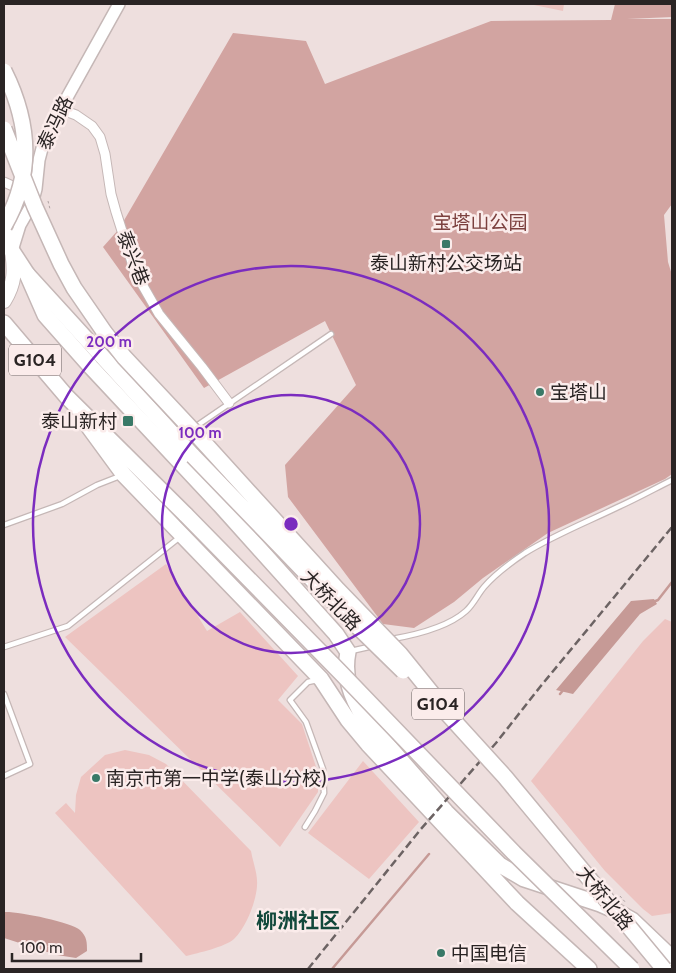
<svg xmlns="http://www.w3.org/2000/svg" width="676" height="973" font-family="Cabin,'Noto Sans SC',sans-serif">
<rect width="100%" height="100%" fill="#eedfde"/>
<path fill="#edc4c1" d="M529,4H564L563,11Z
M166,564L207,631L240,612L298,676L278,700L302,724L318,773V792L280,847L65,637Z
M665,619L672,622V913L652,916L643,909L605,871L531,781L643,641Z
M125,750L149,755L166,764L251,851C253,863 258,874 257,886C256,902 246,928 234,939C225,947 198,953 186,956L55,813L66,803L75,813L76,795L81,777L105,755Z
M363,761L419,822L369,879L308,833Z"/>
<path fill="#d2a4a1" d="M615,4H672V17L627,19H672V204L664,215L668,262L672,275V474L665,479L548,533L483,578L454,602L414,628L383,624L288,497L285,465L356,385L325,321L204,388L103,247L119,229L233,33L306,41L325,84L491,21L611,20Z"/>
<path fill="#c69a96" d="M654,599L657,604L640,614L573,694L556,690L631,601Z
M4,912C17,911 71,922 80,930C87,937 87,942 87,951L76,958L57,955L4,938Z"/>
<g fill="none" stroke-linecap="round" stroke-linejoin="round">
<path stroke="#c69a96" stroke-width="2.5" d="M653,602L658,600L672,582
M560,694L564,689
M332,969L429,854"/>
<g stroke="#c5b7b6" stroke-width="7">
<path id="service" d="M195,427L331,334
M4,525L62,504L97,485L120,476
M392,639C415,635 447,628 466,611C473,605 478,594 484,587C496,573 510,563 525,553C554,535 587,522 618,507C636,499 654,489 672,480
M4,647L68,626L180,537
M351,651L373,646
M4,694L30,764L4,776
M305,827L315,811L324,793L323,769L306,722L290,700L308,682L317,680"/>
</g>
<g stroke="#c5b7b6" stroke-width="11">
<path id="minor" d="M60,109L76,115L92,126L100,137L105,154L111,194L116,212L135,272L159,314L202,367L229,403
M4,182L17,188L25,187"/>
</g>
<g stroke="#c5b7b6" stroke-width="14">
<path id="tertiary" d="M12,251L20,225L32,204L36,189L39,160L45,137L119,4"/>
</g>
<g stroke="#c5b7b6" stroke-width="16">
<path id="secondary" d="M4,301C15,283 15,271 12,251"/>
</g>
<g stroke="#c5b7b6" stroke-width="18">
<path id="primary" d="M4,228L12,251L27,274L45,315L91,367L221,506L336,634L348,652C343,676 351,697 364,718L446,812L500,865L524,879L600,904L616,911L632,920L672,958
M83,419L124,475L321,679L348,720L368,744L517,903L589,969"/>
</g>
<g stroke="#c5b7b6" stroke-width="18">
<path id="trunk" d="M27,274L193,456
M4,323L67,397L186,515"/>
</g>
<path stroke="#afa3a3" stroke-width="1" stroke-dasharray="2.5 2.5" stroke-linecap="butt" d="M48,201L50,209
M620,896L626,903"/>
<use href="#service" stroke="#fff" stroke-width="4.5"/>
<use href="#minor" stroke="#fff" stroke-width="9"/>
<use href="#tertiary" stroke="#fff" stroke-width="11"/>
<use href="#secondary" stroke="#fff" stroke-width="14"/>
<use href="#primary" stroke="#fff" stroke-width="15"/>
<use href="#trunk" stroke="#fff" stroke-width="15"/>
<path stroke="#6c6363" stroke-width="2.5" stroke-dasharray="8 4" stroke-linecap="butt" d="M308,969L421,829L496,743L540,687L672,527"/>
<g stroke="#c5b7b6" stroke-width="18" stroke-linecap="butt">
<path id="trunk-bridge" d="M4,71C30,123 34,174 4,226
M4,129L35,207L61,264L74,288L105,333L124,357L198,436L338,590L400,654L451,717
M193,456L358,627L403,671
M186,515L341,673L514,853L632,969
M445,711L505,777L664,969"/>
</g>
<use href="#trunk-bridge" stroke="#fff" stroke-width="15"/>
</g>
<g fill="none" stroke="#7b2cbf" stroke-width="2.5">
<circle cx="291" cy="524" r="129"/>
<circle cx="291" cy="524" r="258"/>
</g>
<g fill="#397967" stroke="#fbeceb" stroke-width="2">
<rect x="441" y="239" width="10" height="10" rx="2.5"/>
<circle cx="540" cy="392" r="5"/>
<rect x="122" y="415" width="12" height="12" rx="2.5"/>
<circle cx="96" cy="778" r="5"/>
<circle cx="441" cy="953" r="5"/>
</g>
<g text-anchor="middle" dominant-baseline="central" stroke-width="5" stroke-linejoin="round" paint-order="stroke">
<g fill="#fbeceb" stroke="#696060" stroke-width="1">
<rect x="9" y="344.5" width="52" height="31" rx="4"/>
<rect x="412" y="688.5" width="52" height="31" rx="4"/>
</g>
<g font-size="18" font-weight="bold" fill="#2a2424">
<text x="35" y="360">G104</text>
<text x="438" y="704">G104</text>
</g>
<g font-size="19" fill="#2a2424" stroke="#fbeceb">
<text transform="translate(55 123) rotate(-65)">泰冯路</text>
<text transform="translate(133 258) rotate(69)">泰兴巷</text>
<text transform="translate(331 600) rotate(46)">大桥北路</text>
<text transform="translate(605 898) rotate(51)">大桥北路</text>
</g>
<g font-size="19" fill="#7c403e" stroke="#fbeceb">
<text x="480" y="222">宝塔山公园</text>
</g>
<g font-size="19" fill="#2a2424" stroke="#fbeceb" text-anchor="start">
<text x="446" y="263" text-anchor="middle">泰山新村公交场站</text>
<text x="550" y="392">宝塔山</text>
<text x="117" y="421" text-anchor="end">泰山新村</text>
<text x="106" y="778">南京市第一中学(泰山分校)</text>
<text x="451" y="953">中国电信</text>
</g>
<g font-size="21" font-weight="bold" fill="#12483b" stroke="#fbeceb">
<text x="298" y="920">柳洲社区</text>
</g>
</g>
<circle cx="291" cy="524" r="8" fill="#7b2cbf" stroke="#fbeceb" stroke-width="2.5"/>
<g font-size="15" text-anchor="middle" font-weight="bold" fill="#7b2cbf" stroke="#fbeceb" stroke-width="5" stroke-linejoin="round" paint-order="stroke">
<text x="109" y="347">200 m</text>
<text x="200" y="438">100 m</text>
</g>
<rect width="676" height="973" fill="none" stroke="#2a2424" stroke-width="10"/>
<path d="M12 953v8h129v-8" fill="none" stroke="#2a2424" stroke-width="2.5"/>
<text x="20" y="953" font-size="15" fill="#2a2424" stroke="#fbeceb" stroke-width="4" paint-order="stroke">100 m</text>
</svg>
